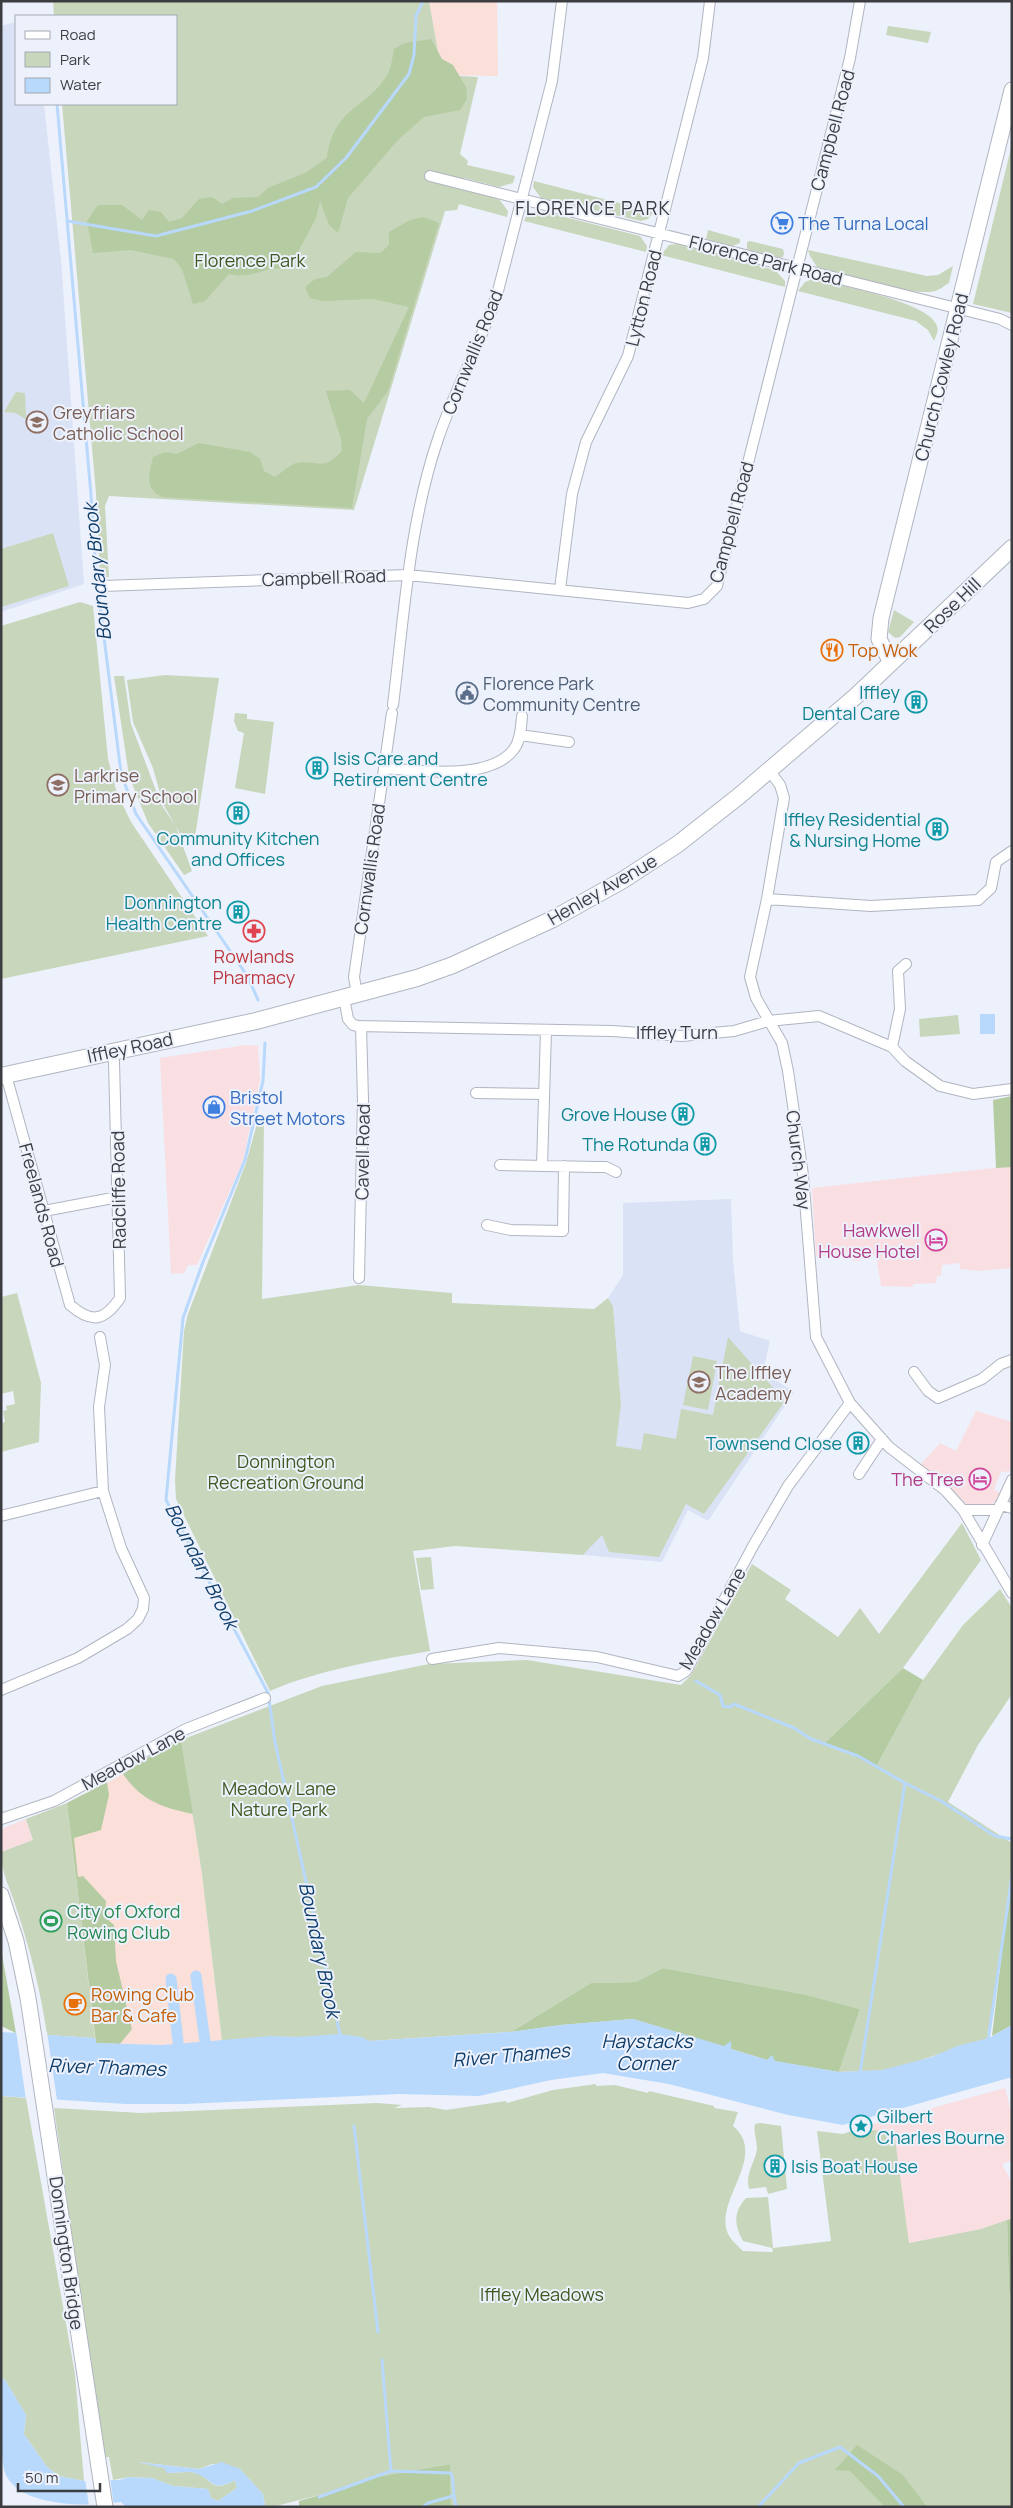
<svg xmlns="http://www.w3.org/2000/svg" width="1013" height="2508" font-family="Manrope,sans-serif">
<rect width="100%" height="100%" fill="#ecf1fc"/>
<path fill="#fadfe2" d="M246,1045L258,1046L260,1080L243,1161L197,1265H188L184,1273L171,1274L160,1058Z
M1012,1166V1268L979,1271L960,1269V1263L942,1265L941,1275L937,1276L936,1283L913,1284V1287L881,1286L876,1255H867L859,1261H854L843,1256H816L812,1188Z
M976,1411L1012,1422V1471L1001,1472L994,1489L1001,1494L999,1499L988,1507L967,1504L919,1466L940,1443L956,1451Z
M26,1819L33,1840L1,1852V1829Z
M1005,2088L1012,2115V2160L1002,2164L1012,2183V2219L981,2229L909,2243L894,2132L863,2130V2127Z"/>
<path fill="#fae0d9" d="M429,1H497L498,76L442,75Z
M181,1740L202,1874L222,2041L162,2045L96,2043L67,1803L118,1777L147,1758Z"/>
<path fill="#dae3f5" d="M16,22V104H44L61,260L84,584L1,612V26Z
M731,1199L733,1260L740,1331L770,1341L763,1372L794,1392L708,1521L688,1510L662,1562L583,1555L602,1534L621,1404L613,1306L608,1298L623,1275V1203Z"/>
<path fill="#c8d6bb" d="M53,1H429L442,75L478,77L460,154L468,161L467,165L515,176L513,183L499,187L464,178L462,188L499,199L508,211L507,217L459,204L457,210L445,211L354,510L109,496L105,506L109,577H100L96,493L62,104H176V16H54Z
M888,26L931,32L928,43L886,35Z
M1012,144V313L973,304Z
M534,181L654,212L648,219L641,221L541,198L533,187Z
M537,210L640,236L647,246L646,252L524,221L526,216Z
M708,230L740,239V243L732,246L706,239Z
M750,241L783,249L784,253L783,257L779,258L747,249V242Z
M677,244L775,270L785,281V287L661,255L669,245Z
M808,250L927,276L938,275L953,266L949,283C944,286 941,289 935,291C910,297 844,274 817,267L810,256Z
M813,279C838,285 930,302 937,326C939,330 936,336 934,341L928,330L916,321L798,291L805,282Z
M16,392L25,393L26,419L15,413L4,412Z
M53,533L69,586L1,607V549Z
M80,602L93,606L108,759L117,793L131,822L208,936L1,979V626Z
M894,610L914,622L900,637L895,638L888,632Z
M165,675L219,678L195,837L180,834L163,804L153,768L133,722L127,680Z
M114,676H124L131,724L161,804L176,827L192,871L184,875L148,823L129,776Z
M235,713L247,714V719L274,722L265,794L235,788L244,733L238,731L234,721Z
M958,1015L960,1034L920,1037L919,1019Z
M264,1119L262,1299L359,1285L452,1293V1303L594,1309L608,1298L613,1306L621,1404L616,1446L641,1450L644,1433L676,1439L681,1409L713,1415L728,1337L785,1401L704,1514L686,1504L659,1557L609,1552L602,1535L583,1555L455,1546L413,1551L430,1651C378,1660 318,1670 270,1691L176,1499L175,1480L184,1331L188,1314L246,1163L258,1120Z
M17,1293L41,1383L39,1442L1,1452V1423L5,1422L3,1411L7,1410L6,1406L15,1404L13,1391L1,1394V1297Z
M693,1356L717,1361L708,1410L683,1405Z
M962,1523L981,1560L903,1668L825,1743L876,1767L923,1680L963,1625L1000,1589L1012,1608V1694L978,1745L948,1802L1012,1843V1864L989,2038C953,2047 919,2064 882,2070C868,2072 853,2071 839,2072L860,2009L807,1995L663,1968L636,1982L591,1983L511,2032L369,2041C345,2030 321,2039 296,2037C271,2036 247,2038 222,2041L202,1874L181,1740L322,1686L429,1664L527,1660L681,1685L691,1675L752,1564L791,1590L785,1599L838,1637L860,1608L879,1634Z
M431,1557L434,1589L421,1590L416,1558Z
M67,1803L95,2038L47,2035C41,1992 30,1949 16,1907C10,1888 1,1872 1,1852L33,1840L26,1819Z
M596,2084V2086L615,2085L648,2093L649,2091L714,2106V2108L738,2112L733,2126C769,2156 713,2201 728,2234C731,2240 738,2246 743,2251L773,2252L772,2248L743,2241C734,2225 733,2212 746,2198L768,2197L773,2248L831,2241L817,2131L843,2134L863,2127L864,2130L894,2131L909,2243L981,2229L1007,2220L1009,2291L1012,2300V2507H451L450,2464L365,2479L327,2493L272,2507H265L263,2494L240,2469L212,2464L199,2469L138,2462L165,2468L167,2473C175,2473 188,2471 196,2473C215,2481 211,2493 235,2480L237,2488L218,2501L211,2498L208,2489L173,2486L152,2478L129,2477L113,2480L109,2457H104L97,2412L54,2108L141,2113L377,2103L402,2105L394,2108L429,2107L446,2110L506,2101L507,2103L553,2090Z
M1,2096L26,2098L75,2374L84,2481L59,2476L47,2467L24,2434L26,2415L5,2380L1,2378Z
M760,2123L781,2126L787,2189L768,2194L766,2187L749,2189C745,2173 755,2163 757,2149C757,2140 753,2132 755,2124Z"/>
<path fill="#b5cba2" d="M431,39L442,59L453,65L466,87L467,99L460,110L424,117L397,141L348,198L338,233L329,225L320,201L316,218L289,269C265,265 253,280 229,274L205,301L193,304L182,269L174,259L131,250L93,253L87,221L98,205H122L142,220L149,210L161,212L169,222L182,218L199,199L212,197L222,204L233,198L258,197L268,188L305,173L327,158C334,106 366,110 387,75C392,68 392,57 394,49L405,43Z
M423,217L439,223L388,391L367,419L352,508L162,497C144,488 149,474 153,457L165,452L177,454L199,443L250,452L260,459L264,471L275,477C281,473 290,465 296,463C318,459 321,473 342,451L341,439L326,391L350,390L364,403L409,307L373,299L322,301L310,298L305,287L315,279L327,277L356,252L380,253L389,245V232L410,220Z
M1012,1096V1167L996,1168L993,1100Z
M903,1668L923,1680L876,1767L825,1743Z
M181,1740L193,1814C161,1807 142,1801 123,1774L147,1758Z
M107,1782L109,1795L101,1830L74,1838L78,1877L83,1876L106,1901L105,1917L114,1925L116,1961L132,2029L120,2044L96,2043L67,1803Z
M1012,1867V2025L992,2036Z
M1,1949L16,2033L1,2026Z
M663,1968L807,1995L860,2009L839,2072L767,2060L633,2019L561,2025L511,2032L591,1983L636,1982Z
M1012,2219V2300L1009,2291L1007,2220Z
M857,2445L903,2475L927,2507H885L850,2471L835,2470Z
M450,2464L451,2507H299V2501L327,2493L365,2479Z"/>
<path fill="#b8d8fc" d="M980,1014H995V1034H980Z
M633,2019L724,2046L731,2041V2049L767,2060L772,2055L775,2061L839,2072L882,2070L932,2057L957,2046L989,2038L1012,2025V2077L843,2125L788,2115L669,2084L603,2073L551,2080L479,2096L399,2094L184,2104H126L1,2096V2032L95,2038L96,2043L162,2045L271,2036L296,2037L340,2034L362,2037L369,2041L511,2032L561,2025Z
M1,2378L5,2380L26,2415L24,2434L47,2467L59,2476L84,2481L119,2480L129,2477L152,2478L173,2486L208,2489L211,2498L218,2501L237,2488L235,2480C211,2493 215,2480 195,2473C188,2471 175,2473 167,2473L164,2468L137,2462L199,2469L222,2462L240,2469L263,2494L265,2507H126L121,2502C89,2507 15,2508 4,2470C0,2444 1,2405 1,2378Z"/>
<path fill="#ecf1fc" d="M16,2031L47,2032L57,2100H26Z
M110,2478L114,2506H89L85,2479Z"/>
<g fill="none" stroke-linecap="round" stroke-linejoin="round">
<path stroke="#b8d8fc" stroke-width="3" d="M57,104L91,495L96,573L121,773L136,814L248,977L258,1000
M67,221L156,236L252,211L316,187L346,158L409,74L414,55L416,16L423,1
M265,1043L263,1081L245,1160L203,1262L183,1318L166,1500L268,1693L275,1742L341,2039
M696,1681L720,1695L723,1706L730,1707L734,1704L794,1728L811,1739L858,1756L905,1783L860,2073
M905,1783L941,1801L995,1836L1012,1839
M988,2041L1012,1876
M354,2126L378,2332
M382,2360L391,2471
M319,2497L391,2471L451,2473C455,2485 452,2494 456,2505
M423,2507L428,2503L453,2496
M758,2507L799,2463L840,2447L878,2476L904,2507"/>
<path stroke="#b8d8fc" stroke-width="11" d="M196,1976L207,2056
M171,1979L180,2060"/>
<g stroke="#b0b5c0" stroke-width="12">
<path id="street" d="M430,176L1000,319L1012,325
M103,586L408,575L688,603L704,599L717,586L850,58L860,1
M560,589L572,494L586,442L628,356L703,58L710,1
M393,705C404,616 409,524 438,439C455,388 482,342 498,291L552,81L562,1
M520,735L569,742
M384,768C418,771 491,781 514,749C521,740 521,726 522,716
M769,770L780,785L784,798L767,899L750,977L756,998L782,1043L788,1071L803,1175L816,1337L850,1403L889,1447L945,1490L963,1510L1012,1593
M767,899L871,906L978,900L991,888L996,862L1012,851
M357,995L354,977L392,713
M344,998L348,1019L353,1025L358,1026L612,1031L682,1036L734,1031L768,1021L819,1016L892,1047L905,1061L940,1086L973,1094L1012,1089
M892,1047L900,1009L898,971L906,964
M6,1075L70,1305C91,1323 104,1322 120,1298L114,1062L112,1050
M476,1093L544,1094
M500,1165L597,1167H606L616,1172
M542,1166L546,1030
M44,1211L118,1197
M487,1225L511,1230L563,1231L564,1166
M359,1278L363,1100L361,1026
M914,1372L928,1391L938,1398L982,1379L1001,1364L1012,1360
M859,1474L882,1439
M1000,1505L1012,1508
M963,1510H998
M1,1516L103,1491
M982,1545L1012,1480
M432,1659L499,1648L597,1657L678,1676L686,1671L753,1546L788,1486L850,1403
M1,1690L78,1658L127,1629L138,1619L143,1609L144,1598L121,1548L103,1491L99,1407L105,1365L100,1337
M1,1819L54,1801L186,1729L265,1698"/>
</g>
<g stroke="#b0b5c0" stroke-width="17">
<path id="secondary" d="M891,663L879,639L881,618L1012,90
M1,1895L16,1941L28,1998L105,2507"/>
</g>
<g stroke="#b0b5c0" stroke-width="18">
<path id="primary" d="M1,1076L256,1021L417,978L453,965L553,919L623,880L678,844L739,796L856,696L1012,548"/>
</g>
<use href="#street" stroke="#fff" stroke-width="10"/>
<use href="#secondary" stroke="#fff" stroke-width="15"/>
<use href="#primary" stroke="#fff" stroke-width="16"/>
</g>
<defs>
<g id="supermarket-ring" transform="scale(1.125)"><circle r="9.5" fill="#ecf1fc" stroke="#3f7fe0" stroke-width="1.5"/><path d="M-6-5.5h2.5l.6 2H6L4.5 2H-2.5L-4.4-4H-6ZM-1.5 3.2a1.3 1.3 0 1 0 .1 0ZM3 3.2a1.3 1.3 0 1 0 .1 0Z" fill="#3f7fe0"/></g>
<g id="school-ring" transform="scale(1.125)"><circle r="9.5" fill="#ecf1fc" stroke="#8d6e63" stroke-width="1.5"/><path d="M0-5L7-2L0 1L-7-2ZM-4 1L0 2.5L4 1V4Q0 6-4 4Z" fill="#8d6e63"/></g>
<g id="restaurant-ring" transform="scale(1.125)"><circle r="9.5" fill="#ecf1fc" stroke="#e8710a" stroke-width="1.5"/><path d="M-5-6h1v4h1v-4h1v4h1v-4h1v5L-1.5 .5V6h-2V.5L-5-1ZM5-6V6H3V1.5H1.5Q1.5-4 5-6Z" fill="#e8710a"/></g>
<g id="civic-ring" transform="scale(1.125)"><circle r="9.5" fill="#ecf1fc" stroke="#5c6f8a" stroke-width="1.5"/><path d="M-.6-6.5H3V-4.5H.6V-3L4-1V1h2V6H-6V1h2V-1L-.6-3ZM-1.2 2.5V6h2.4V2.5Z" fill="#5c6f8a"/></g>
<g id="building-ring" transform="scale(1.125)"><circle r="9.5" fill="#ecf1fc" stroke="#0f9aa8" stroke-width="1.5"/><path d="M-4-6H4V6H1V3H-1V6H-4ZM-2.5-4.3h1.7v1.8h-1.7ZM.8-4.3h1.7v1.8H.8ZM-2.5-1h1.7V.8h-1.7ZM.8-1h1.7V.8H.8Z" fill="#0f9aa8"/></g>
<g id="pharmacy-ring" transform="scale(1.125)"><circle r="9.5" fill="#ecf1fc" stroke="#e0444e" stroke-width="1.5"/><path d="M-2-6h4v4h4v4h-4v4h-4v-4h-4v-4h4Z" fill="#e0444e"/></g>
<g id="shop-ring" transform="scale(1.125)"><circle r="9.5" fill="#ecf1fc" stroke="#3f7fe0" stroke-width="1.5"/><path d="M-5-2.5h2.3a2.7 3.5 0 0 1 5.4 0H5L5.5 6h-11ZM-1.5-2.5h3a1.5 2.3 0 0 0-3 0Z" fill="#3f7fe0"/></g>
<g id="hotel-ring" transform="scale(1.125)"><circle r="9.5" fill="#ecf1fc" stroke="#d1479c" stroke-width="1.5"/><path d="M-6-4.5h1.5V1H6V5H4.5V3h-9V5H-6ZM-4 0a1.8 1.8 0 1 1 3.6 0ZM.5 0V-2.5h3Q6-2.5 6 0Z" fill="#d1479c"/></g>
<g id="stadium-ring" transform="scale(1.125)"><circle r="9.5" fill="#ecf1fc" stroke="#2e9e5b" stroke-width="1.5"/><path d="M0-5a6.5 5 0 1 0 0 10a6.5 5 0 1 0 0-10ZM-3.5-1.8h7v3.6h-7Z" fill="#2e9e5b"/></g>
<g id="cafe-ring" transform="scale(1.125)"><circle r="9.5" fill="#ecf1fc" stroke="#e8710a" stroke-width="1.5"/><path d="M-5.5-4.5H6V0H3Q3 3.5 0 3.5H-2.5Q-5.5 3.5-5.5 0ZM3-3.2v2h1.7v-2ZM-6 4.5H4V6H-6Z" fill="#e8710a"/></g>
<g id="sight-ring" transform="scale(1.125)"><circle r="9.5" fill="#ecf1fc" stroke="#0f9aa8" stroke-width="1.5"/><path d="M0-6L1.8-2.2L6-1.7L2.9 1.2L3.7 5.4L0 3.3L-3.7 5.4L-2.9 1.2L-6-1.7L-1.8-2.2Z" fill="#0f9aa8"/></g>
</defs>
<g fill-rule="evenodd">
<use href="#supermarket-ring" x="782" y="223"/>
<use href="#school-ring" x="37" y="422"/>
<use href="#restaurant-ring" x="832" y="650"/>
<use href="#civic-ring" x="467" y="693"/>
<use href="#building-ring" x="916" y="702"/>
<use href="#building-ring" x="317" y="768"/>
<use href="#school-ring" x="58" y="785"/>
<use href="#building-ring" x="238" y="813"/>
<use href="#building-ring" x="937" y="829"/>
<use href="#building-ring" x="238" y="912"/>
<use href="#pharmacy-ring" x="254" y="931"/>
<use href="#shop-ring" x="214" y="1107"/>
<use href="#building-ring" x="683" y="1114"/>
<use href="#building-ring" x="705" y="1144"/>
<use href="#hotel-ring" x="936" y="1240"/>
<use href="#school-ring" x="699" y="1382"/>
<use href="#building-ring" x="858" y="1443"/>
<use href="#hotel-ring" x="980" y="1479"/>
<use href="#stadium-ring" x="51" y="1921"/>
<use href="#cafe-ring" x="75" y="2004"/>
<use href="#sight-ring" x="861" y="2126"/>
<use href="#building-ring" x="775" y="2166"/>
</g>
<g text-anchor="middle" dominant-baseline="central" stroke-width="4" stroke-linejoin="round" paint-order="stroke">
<g font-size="18" fill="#3b3d41" stroke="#ecf1fc">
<text transform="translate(832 130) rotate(-75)">Campbell Road</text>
<text transform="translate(766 260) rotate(14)">Florence Park Road</text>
<text transform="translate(643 298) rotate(-76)">Lytton Road</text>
<text transform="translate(472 352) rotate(-68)">Cornwallis Road</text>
<text transform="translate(941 377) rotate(-76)">Church Cowley Road</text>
<text transform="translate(731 522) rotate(-75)">Campbell Road</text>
<text transform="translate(324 577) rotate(-2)">Campbell Road</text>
<text transform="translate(952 605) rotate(-44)">Rose Hill</text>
<text transform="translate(369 869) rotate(-82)">Cornwallis Road</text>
<text transform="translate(602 889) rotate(-30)">Henley Avenue</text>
<text x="677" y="1032">Iffley Turn</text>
<text transform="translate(130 1047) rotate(-12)">Iffley Road</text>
<text transform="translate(362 1152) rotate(-89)">Cavell Road</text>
<text transform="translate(799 1160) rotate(83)">Church Way</text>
<text transform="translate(118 1190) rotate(-91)">Radcliffe Road</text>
<text transform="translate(42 1205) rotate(75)">Freelands Road</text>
<text transform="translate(712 1618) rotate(-60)">Meadow Lane</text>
<text transform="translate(133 1758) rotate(-28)">Meadow Lane</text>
<text transform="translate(67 2253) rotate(82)">Donnington Bridge</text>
</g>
<g font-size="18" fill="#366cbe" stroke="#ecf1fc" text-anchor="start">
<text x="798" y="223">The Turna Local</text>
<text x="230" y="1097">Bristol<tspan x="230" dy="21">Street Motors</tspan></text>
</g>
<g font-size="18" fill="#3e591f" stroke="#ecf1fc">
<text x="250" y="260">Florence Park</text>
<text x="286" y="1461">Donnington<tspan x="286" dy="21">Recreation Ground</tspan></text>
<text x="279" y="1788">Meadow Lane<tspan x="279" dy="21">Nature Park</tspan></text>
<text x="542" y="2294">Iffley Meadows</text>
</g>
<g font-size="18" fill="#785e54" stroke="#ecf1fc" text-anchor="start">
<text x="53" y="412">Greyfriars<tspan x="53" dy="21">Catholic School</tspan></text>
<text x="74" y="775">Larkrise<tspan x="74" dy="21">Primary School</tspan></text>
<text x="715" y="1372">The Iffley<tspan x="715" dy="21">Academy</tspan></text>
</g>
<g font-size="18" fill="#c56008" stroke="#ecf1fc" text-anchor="start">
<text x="848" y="650">Top Wok</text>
<text x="91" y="1994">Rowing Club<tspan x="91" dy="21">Bar &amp; Cafe</tspan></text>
</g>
<g font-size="18" fill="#4e5e75" stroke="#ecf1fc" text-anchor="start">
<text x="483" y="683">Florence Park<tspan x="483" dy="21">Community Centre</tspan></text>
</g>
<g font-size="18" fill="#0d838f" stroke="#ecf1fc" text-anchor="end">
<text x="900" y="692">Iffley<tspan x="900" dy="21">Dental Care</tspan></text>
<text x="333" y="758" text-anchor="start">Isis Care and<tspan x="333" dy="21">Retirement Centre</tspan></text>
<text x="921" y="819">Iffley Residential<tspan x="921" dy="21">&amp; Nursing Home</tspan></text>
<text x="238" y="838" text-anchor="middle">Community Kitchen<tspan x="238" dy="21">and Offices</tspan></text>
<text x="222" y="902">Donnington<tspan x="222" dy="21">Health Centre</tspan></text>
<text x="667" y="1114">Grove House</text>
<text x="689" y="1144">The Rotunda</text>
<text x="842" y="1443">Townsend Close</text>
<text x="877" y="2116" text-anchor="start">Gilbert<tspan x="877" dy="21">Charles Bourne</tspan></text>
<text x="791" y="2166" text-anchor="start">Isis Boat House</text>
</g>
<g font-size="18" fill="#be3a42" stroke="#ecf1fc">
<text x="254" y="956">Rowlands<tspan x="254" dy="21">Pharmacy</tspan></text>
</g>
<g font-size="18" fill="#b23c85" stroke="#ecf1fc" text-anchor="end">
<text x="920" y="1230">Hawkwell<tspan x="920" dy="21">House Hotel</tspan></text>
<text x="964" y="1479">The Tree</text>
</g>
<g font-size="18" fill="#27864d" stroke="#ecf1fc" text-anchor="start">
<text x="67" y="1911">City of Oxford<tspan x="67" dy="21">Rowing Club</tspan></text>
</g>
<g font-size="19" letter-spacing="1" fill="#3b3d41" stroke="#ecf1fc">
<text x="593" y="208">FLORENCE PARK</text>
</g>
<g font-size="19" font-style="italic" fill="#0f3e6b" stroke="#ecf1fc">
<text transform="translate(97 572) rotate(-96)">Boundary Brook</text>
<text transform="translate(202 1566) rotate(63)">Boundary Brook</text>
<text transform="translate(320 1950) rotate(78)">Boundary Brook</text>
<text x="647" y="2041">Haystacks<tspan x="647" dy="22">Corner</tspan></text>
<text transform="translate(511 2055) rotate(-5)">River Thames</text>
<text transform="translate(107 2067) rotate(2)">River Thames</text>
</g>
</g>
<rect width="1013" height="2508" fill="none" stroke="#3b3d41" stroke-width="5"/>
<rect x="15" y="15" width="162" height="90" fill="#ecf1fc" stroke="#a5a9b1"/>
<rect x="25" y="31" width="25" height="8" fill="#ffffff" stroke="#a5a9b1"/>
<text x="60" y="40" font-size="15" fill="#3b3d41">Road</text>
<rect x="25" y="52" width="25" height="15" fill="#c8d6bb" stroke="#a5a9b1"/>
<text x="60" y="65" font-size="15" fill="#3b3d41">Park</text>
<rect x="25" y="78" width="25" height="15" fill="#b8d8fc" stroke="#a5a9b1"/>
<text x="60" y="90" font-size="15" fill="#3b3d41">Water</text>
<path d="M18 2483v8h82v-8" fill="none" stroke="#3b3d41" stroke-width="2.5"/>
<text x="25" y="2483" font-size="15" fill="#3b3d41" stroke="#ecf1fc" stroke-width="4" paint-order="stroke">50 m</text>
</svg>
